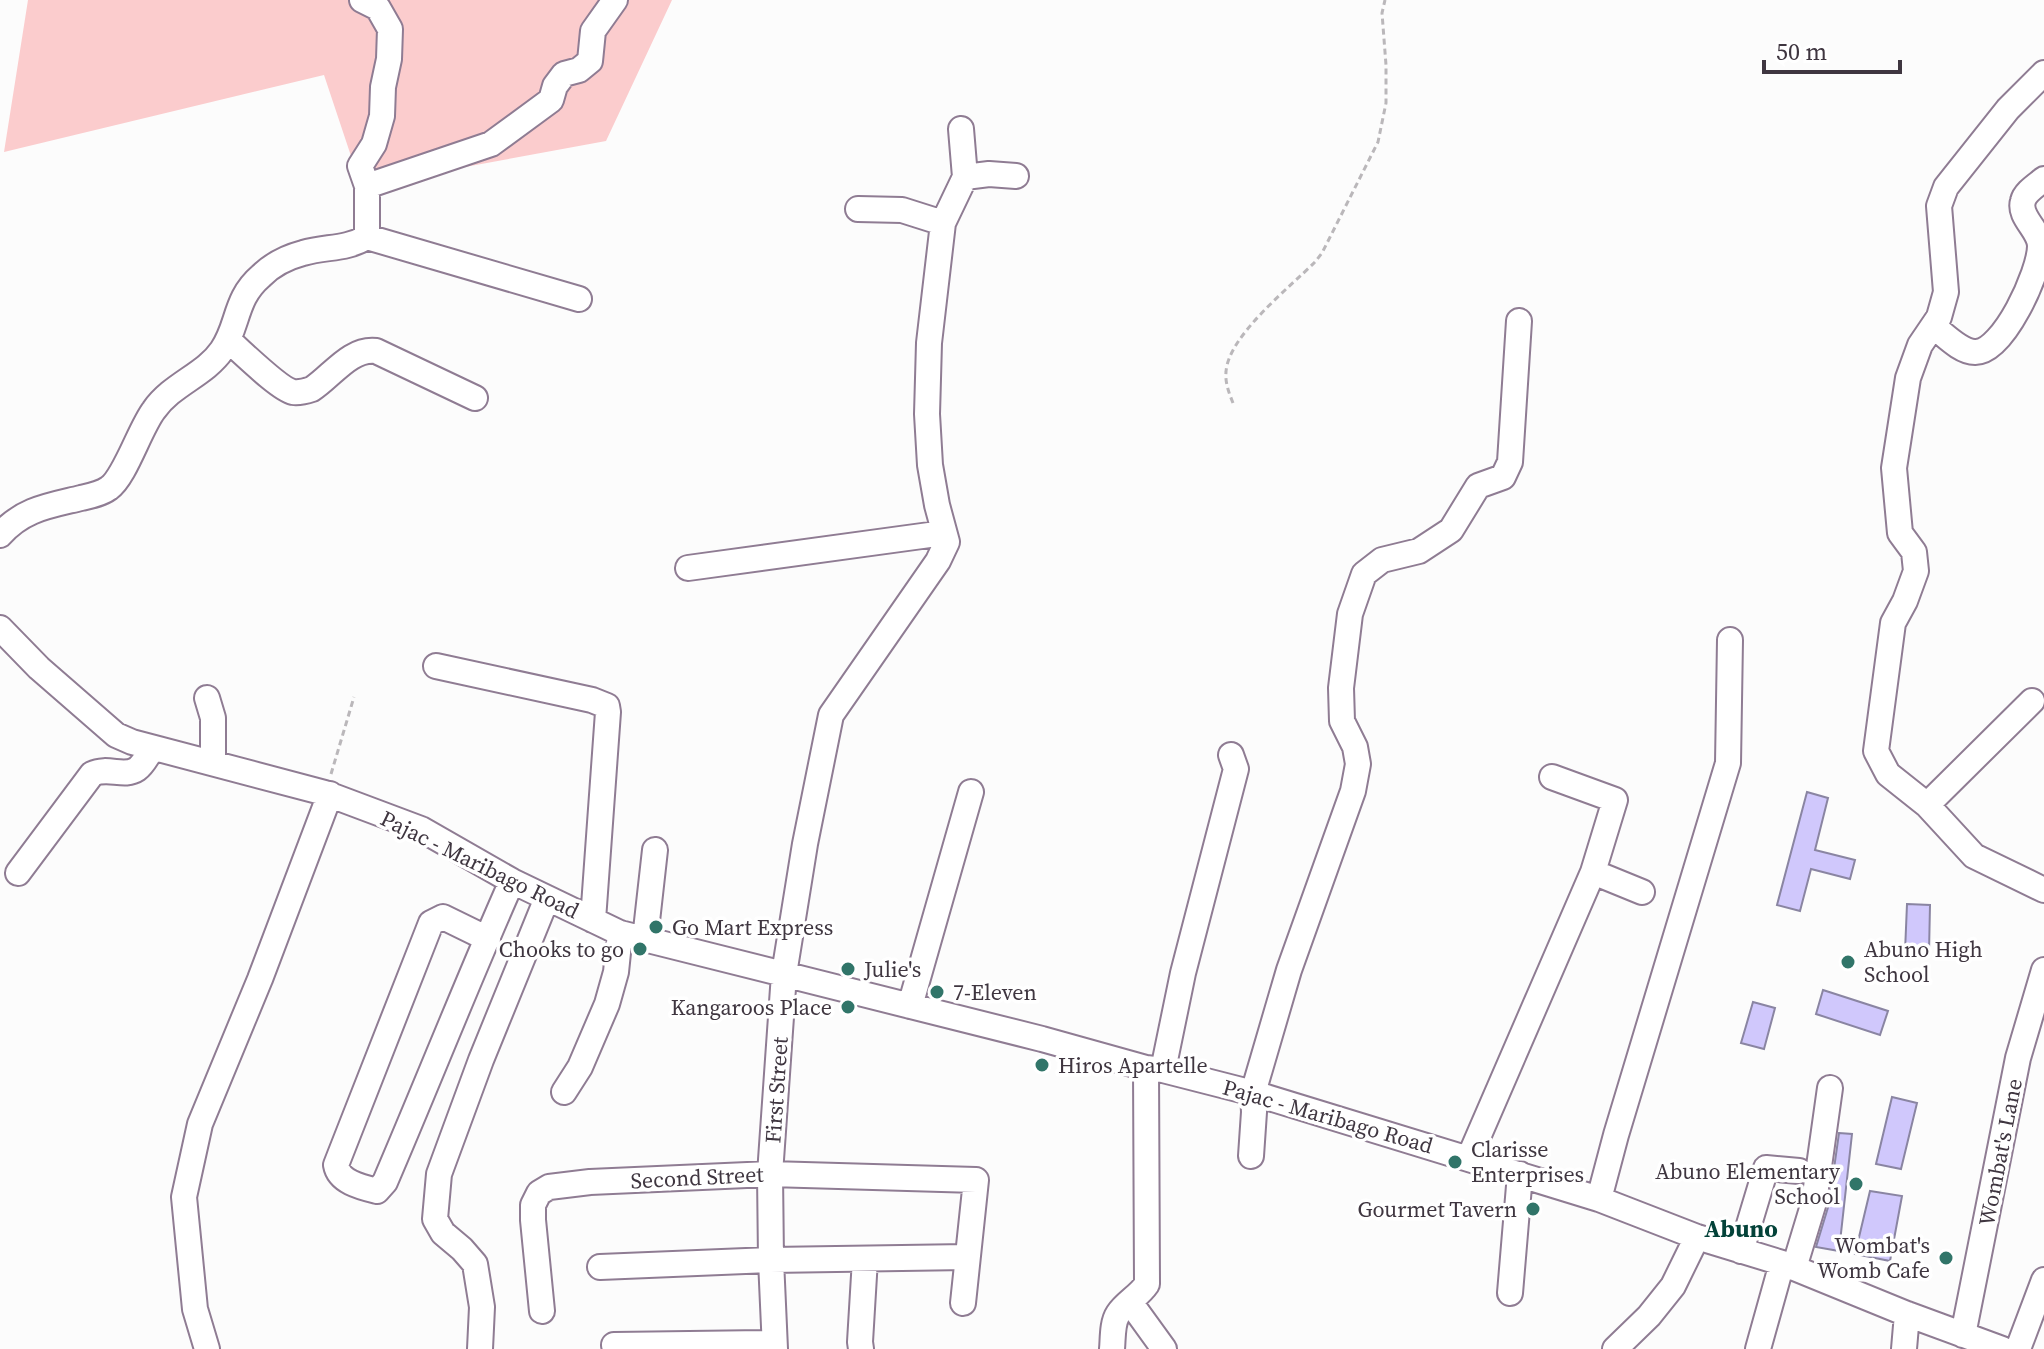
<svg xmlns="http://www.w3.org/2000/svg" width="2044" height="1349" font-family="'Source Serif 4',serif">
<rect width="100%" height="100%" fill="#fcfcfc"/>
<path fill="#fbcccd" d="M28,0H672L606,141L361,186L324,75L4,152Z"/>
<path fill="#d0c8fc" stroke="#8a85a2" stroke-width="2" d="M1807,792L1828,798L1815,850L1855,860L1850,879L1811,869L1800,911L1777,905Z
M1907,904L1930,905L1929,953L1905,952Z
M1823,990L1888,1011L1880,1035L1816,1014Z
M1753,1002L1775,1008L1764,1049L1741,1043Z
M1892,1097L1917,1103L1901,1169L1876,1164Z
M1839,1133L1852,1134L1839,1251L1816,1247L1829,1204Z
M1870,1191L1902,1196L1890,1261L1855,1254Z"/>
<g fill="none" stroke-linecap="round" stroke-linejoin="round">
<g stroke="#8f7c93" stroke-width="28">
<path id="minor" d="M362,0L378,8L390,29L389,59L383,87L382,116L374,144L360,166L367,186
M2044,73L2008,109L1946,187L1939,206L1946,292L1939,317L1920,345L1908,378L1894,468L1900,533L1914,552L1916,571L1905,601L1893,623L1876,751L1888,774L1927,805L1974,856L2044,890
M965,177L989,174L1016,176
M858,209L902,210L943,223
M367,237V186L491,144L551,100L555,86L564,74L579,70L590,61L593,31L615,0
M1933,326C1944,334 1960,352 1975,352C2003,353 2040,272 2040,246C2040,230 2018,217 2023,201C2025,192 2037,185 2044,179
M228,340C241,351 279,389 293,392C300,393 306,391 312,389C332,376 350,348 376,351L475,398
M0,535C23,509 48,506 81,498C90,496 101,494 109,488C125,477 140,428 154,410C172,384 205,375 222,350C239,326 234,299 261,276C272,265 288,257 303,253C327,246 345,250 367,237L579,299
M688,568L944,533
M0,628L39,668L116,735L132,742L325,793L421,829L512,881L620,933L1042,1039L1146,1068L1163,1070L1253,1093L1599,1199L1697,1237L1782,1263L1907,1314L2002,1349
M436,666L592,700L607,706L608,712L593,920
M207,698L213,718V763
M1927,805L2032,701
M1593,872L1642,892
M18,873L92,774C108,766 124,778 137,769C144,764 148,754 153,748
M488,939L443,917L431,923L336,1165C339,1182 361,1187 377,1191L385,1182C428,1082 468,980 512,881
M645,939L655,850
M910,1006L971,792
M1163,1070L1183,973L1236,769L1231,755
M564,1092L580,1067L607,1004L616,972L620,933
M1251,1156L1254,1112L1253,1093L1289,970L1353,791L1358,764L1355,747L1342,721L1341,688L1350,614L1364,574L1382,560L1419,551L1451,530L1478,486L1503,477L1510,462L1519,321
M1469,1158L1593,872L1615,800L1552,777
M1599,1199L1616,1135L1728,763L1730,640
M1741,1251L1766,1168L1799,1171
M600,1267L771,1260L967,1257
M1794,1268L1814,1202L1830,1088
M1510,1293L1520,1174
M1130,1302L1164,1349
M542,1311L533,1220V1205L539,1193L549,1187L590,1182L770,1174L976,1180L963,1303
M1963,1335L2018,1058L2044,970
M614,1345L774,1343
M207,1349L195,1309L184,1197L200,1124L260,979L330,794
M480,1349L482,1307L475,1264L462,1249L443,1233L435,1219L439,1174L481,1060L547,898
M775,1349L771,1260L770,1174L784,974L805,844L831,715L938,561L947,542L937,505L930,465L927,414L929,343L943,223L965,177L961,129
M861,1349L860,1342L865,1259
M1112,1349C1113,1339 1112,1323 1118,1314C1125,1303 1139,1296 1147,1284L1146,1068
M1615,1349L1649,1316L1673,1286L1697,1237
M1758,1349L1782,1263
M1904,1349L1907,1314
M2018,1349L2044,1280"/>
</g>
<path stroke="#bab7ba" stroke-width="3" stroke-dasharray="6 4" stroke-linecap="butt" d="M1233,403C1229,393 1225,383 1226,372C1228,336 1289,288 1315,262L1322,253L1378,142L1386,103V65L1382,13L1385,0
M331,774L354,697"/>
<use href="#minor" stroke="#fff" stroke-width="24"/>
</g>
<g fill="#317569" stroke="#fff" stroke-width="3">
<circle cx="656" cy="927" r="8"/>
<circle cx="640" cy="949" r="8"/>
<circle cx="1848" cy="962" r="8"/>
<circle cx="848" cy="969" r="8"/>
<circle cx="937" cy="992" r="8"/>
<circle cx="848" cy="1007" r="8"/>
<circle cx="1042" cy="1065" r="8"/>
<circle cx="1455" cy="1162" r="8"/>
<circle cx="1856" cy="1184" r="8"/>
<circle cx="1533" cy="1209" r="8"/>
<circle cx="1946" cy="1258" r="8"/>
</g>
<g text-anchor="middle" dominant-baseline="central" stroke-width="7" stroke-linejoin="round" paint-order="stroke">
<g font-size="22" fill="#3f3640" stroke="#fff">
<text transform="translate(480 864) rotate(26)">Pajac - Maribago Road</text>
<text transform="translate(776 1090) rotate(-86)">First Street</text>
<text transform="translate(1328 1116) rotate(16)">Pajac - Maribago Road</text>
<text transform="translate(2000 1152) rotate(-79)">Wombat's Lane</text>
<text transform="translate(697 1177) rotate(-3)">Second Street</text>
</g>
<g font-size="22" fill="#3f3640" stroke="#fff" text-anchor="start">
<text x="672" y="927">Go Mart Express</text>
<text x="624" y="949" text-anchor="end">Chooks to go</text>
<text x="1864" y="949">Abuno High<tspan x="1864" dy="25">School</tspan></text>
<text x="864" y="969">Julie's</text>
<text x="953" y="992">7-Eleven</text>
<text x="832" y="1007" text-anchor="end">Kangaroos Place</text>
<text x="1058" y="1065">Hiros Apartelle</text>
<text x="1471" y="1149">Clarisse<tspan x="1471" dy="25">Enterprises</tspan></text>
<text x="1840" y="1171" text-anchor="end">Abuno Elementary<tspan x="1840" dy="25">School</tspan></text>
<text x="1517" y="1209" text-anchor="end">Gourmet Tavern</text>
<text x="1930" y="1245" text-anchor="end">Wombat's<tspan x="1930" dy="25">Womb Cafe</tspan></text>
</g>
<g font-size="24" font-weight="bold" fill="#034239" stroke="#fff">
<text x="1741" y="1228">Abuno</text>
</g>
</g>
<path d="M1764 60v12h136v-12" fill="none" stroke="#3f3640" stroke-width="4"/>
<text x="1776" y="60" font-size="24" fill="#3f3640" stroke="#ffffff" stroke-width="6" paint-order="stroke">50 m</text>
</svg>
